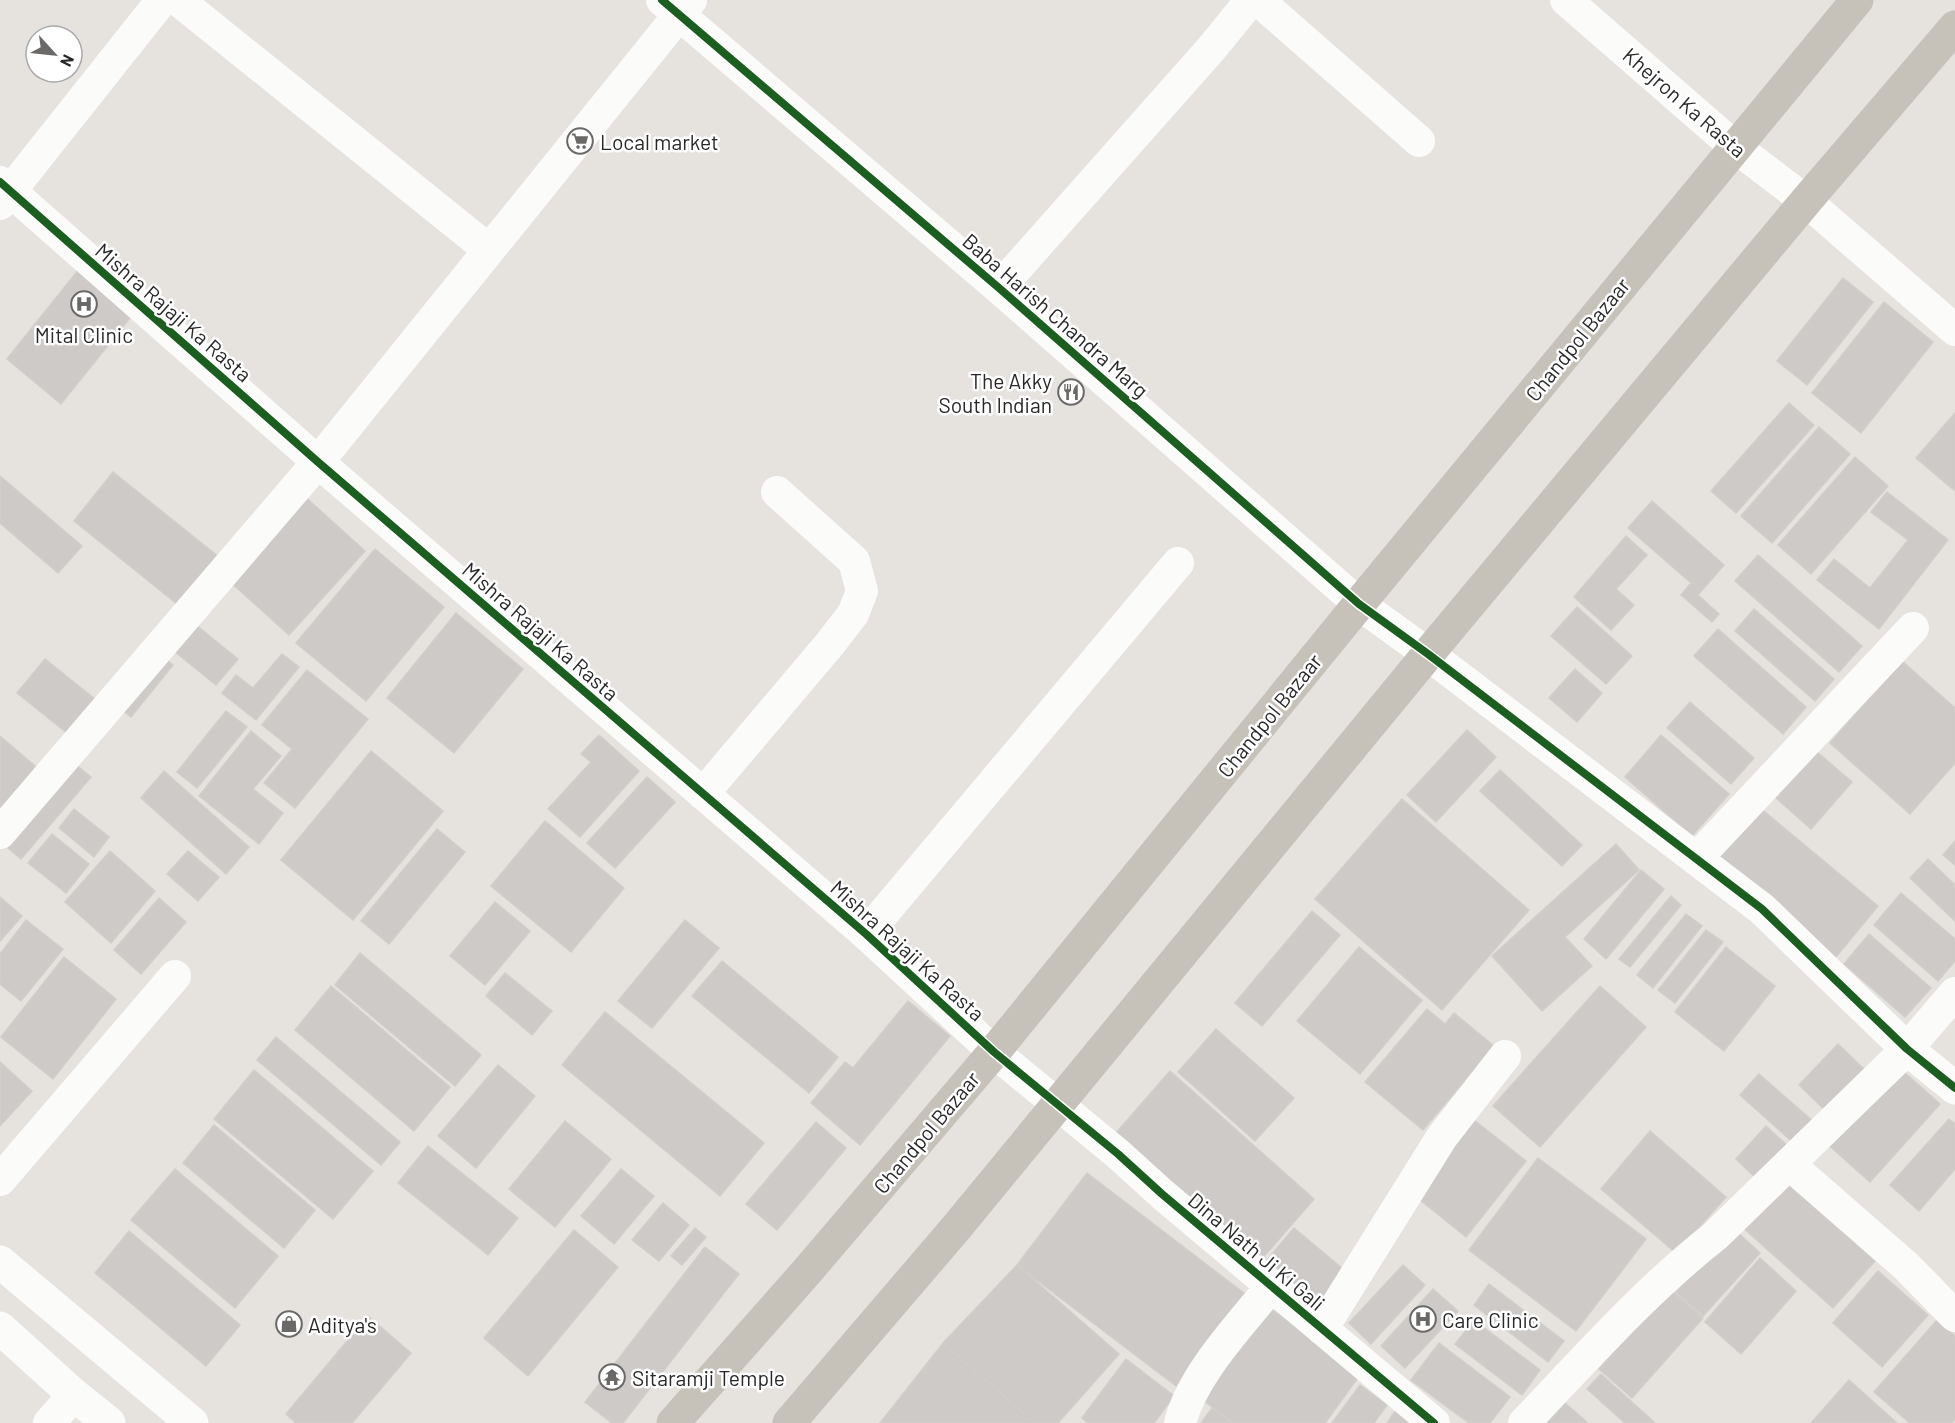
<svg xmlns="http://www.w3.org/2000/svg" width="1955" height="1423" font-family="Barlow,sans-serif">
<rect width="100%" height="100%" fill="#e6e2de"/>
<path fill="#cdcac8" stroke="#d1ceca" stroke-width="1.5" d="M79,269L134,313L61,404L7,359Z
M1843,278L1873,302L1807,385L1777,361Z
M1884,302L1933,342L1861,433L1812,393Z
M1789,403L1814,425L1736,513L1711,491Z
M1955,413V491L1916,458Z
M1819,427L1850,454L1772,543L1741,516Z
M1855,457L1888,486L1811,574L1778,545Z
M113,472L220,558L182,608L74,521Z
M0,476L82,546L58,573L0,523Z
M1887,492L1948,540L1879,629L1817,580L1834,559L1870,588L1908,540L1871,512Z
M302,494L365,551L289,635L226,578Z
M1652,501L1724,565L1698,595L1719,614L1712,622L1681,595L1691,583L1628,528Z
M1626,536L1647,555L1616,589L1634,605L1611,630L1574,597Z
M375,549L444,607L366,701L296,643Z
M1758,555L1862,646L1839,672L1735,581Z
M1577,607L1632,656L1606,684L1551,636Z
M1754,609L1834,679L1815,701L1735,631Z
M456,613L523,669L454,753L387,698Z
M191,621L238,659L216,685L169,647Z
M1718,629L1806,707L1783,734L1694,656Z
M159,653L173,665L131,717L116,705Z
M282,654L299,667L256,720L222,693L236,675L253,688Z
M45,659L100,703L72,737L17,693Z
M1902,661L1955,708V763L1910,814L1830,743Z
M1575,669L1602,693L1577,722L1549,698Z
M307,670L368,719L295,808L264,783L292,749L262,725Z
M1690,702L1754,758L1731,784L1667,728Z
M226,711L247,727L197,788L177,772Z
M1467,730L1496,757L1436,822L1407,795Z
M251,731L281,756L253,789L283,813L259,844L199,796Z
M599,735L639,771L580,837L548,809L591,762L581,754Z
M1661,735L1729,794L1692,836L1625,777Z
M0,736L42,772L0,821Z
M371,751L443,811L353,920L281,860Z
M1816,751L1852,782L1811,829L1776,798Z
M70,760L91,777L21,859L1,842Z
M1500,770L1582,845L1562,866L1480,791Z
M164,771L249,847L226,874L141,798Z
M647,777L675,802L615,868L587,843Z
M1402,799L1529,910L1442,1010L1315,899Z
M1754,803L1878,906L1836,957L1713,854Z
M74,809L109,837L94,857L59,828Z
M545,821L624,888L571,952L491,886Z
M437,829L465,852L389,944L361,921Z
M52,834L89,864L66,893L28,863Z
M1955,841V865L1943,855Z
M1616,844L1639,870L1565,937L1592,966L1542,1011L1492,956Z
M110,851L155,891L111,943L65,902Z
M188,851L219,877L198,901L167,874Z
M1928,859L1955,885V921L1910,878Z
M1641,870L1664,889L1606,959L1584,939Z
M1901,893L1955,939V961L1938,981L1874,925Z
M1671,896L1681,905L1630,967L1619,959Z
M0,897L22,916L0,941Z
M159,898L186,922L141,974L114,950Z
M495,902L530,931L485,985L450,956Z
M1312,911L1340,935L1262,1026L1235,1003Z
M1686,914L1702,926L1653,988L1637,975Z
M26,920L63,949L21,1001L0,984V954Z
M685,920L719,948L652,1028L618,1001Z
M1706,930L1723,942L1675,1003L1658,990Z
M1869,934L1931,988L1905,1017L1844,964Z
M1359,947L1422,1000L1360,1074L1297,1021Z
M1726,947L1775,986L1724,1051L1675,1012Z
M360,953L481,1055L455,1086L335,985Z
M64,957L116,999L53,1079L1,1037Z
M722,961L838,1057L809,1093L692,996Z
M505,973L552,1011L532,1035L486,996Z
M331,986L450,1087L414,1131L295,1030Z
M1600,986L1646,1027L1540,1147L1493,1106Z
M908,1001L950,1036L860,1145L811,1103L845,1062L853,1068Z
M1427,1009L1445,1024L1454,1013L1494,1046L1423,1130L1365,1082Z
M605,1012L764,1143L720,1196L562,1065Z
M1216,1029L1294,1098L1255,1141L1178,1072Z
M276,1037L400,1142L381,1165L257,1060Z
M1838,1044L1869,1074L1830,1115L1799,1085Z
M0,1062L32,1091L0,1126Z
M1895,1064L1940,1104L1870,1182L1825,1142Z
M498,1065L535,1096L476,1168L438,1136Z
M254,1070L373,1171L333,1219L214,1119Z
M1170,1071L1314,1199L1260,1261L1116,1133Z
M1759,1074L1815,1123L1796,1145L1740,1095Z
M1949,1119L1955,1124V1169L1919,1211L1890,1185Z
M1474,1120L1526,1161L1466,1237L1414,1195Z
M565,1121L611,1159L555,1227L509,1189Z
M816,1122L846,1148L777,1230L746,1204Z
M214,1125L315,1210L284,1248L183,1163Z
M1766,1126L1792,1150L1761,1183L1736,1159Z
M1650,1131L1726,1197L1676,1253L1601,1189Z
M428,1146L518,1218L488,1255L398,1183Z
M1538,1158L1646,1239L1576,1331L1469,1250Z
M175,1169L278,1256L235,1308L131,1220Z
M621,1169L654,1196L614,1244L581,1216Z
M1087,1173L1245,1294L1176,1386L1017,1265Z
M1782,1178L1875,1261L1833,1308L1741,1226Z
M663,1203L689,1225L659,1261L632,1240Z
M695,1228L706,1237L682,1265L671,1256Z
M1294,1228L1349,1274L1321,1306L1267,1260Z
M1733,1228L1760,1253L1703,1316L1676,1292Z
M574,1230L618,1267L528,1376L484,1338Z
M129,1231L240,1325L206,1366L95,1273Z
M705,1247L739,1274L623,1423H612L585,1402Z
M1760,1258L1796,1291L1741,1354L1705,1322Z
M1017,1265L1119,1354L1058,1423H1035L943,1343Z
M1403,1265L1425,1285L1371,1344L1349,1323Z
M1878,1271L1928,1315L1882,1367L1833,1323Z
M1489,1284L1564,1341L1548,1362L1474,1305Z
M1433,1289L1458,1311L1405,1368L1381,1346Z
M1670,1289L1703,1318L1632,1398L1599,1369Z
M1267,1306L1360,1375L1325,1423H1234L1200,1398Z
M368,1316L411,1353L352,1423H296L286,1414Z
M1474,1320L1540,1370L1522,1395L1455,1344Z
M1937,1320L1955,1336V1419L1952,1423H1910L1874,1392Z
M943,1343L1035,1423H880Z
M1439,1343L1510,1397L1490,1423H1469L1411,1380Z
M1126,1359L1174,1396L1154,1423H1088L1082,1418Z
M1601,1374L1655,1423H1625L1587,1389Z
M1849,1380L1897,1423H1811Z
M1360,1385L1387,1405L1374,1423H1332Z
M1565,1403L1588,1423H1547Z
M1400,1404L1426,1423H1387Z
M1212,1408L1232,1423H1201Z"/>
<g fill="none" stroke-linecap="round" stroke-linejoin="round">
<path stroke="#fbfbfa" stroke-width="32" d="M178,0L489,250
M662,0L999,288L1359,604L1428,654
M1258,0L1419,141
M1566,0L1735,147L1806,201L1955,330
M0,182L318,462L866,934L994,1052L1118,1154L1162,1194L1434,1423
M0,204L162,0
M999,288L1211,49L1251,0
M703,794L829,645L853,614L862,591L854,561L777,492
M0,833L318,462L691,0
M1696,859L1913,628
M866,934L1178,563
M1789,1164L1906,1266L1955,1316
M0,1180L175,976
M1322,1329L1442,1137L1505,1056
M49,1423L74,1395
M1180,1423C1193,1373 1240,1326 1272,1285
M1524,1423C1586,1358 1645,1291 1715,1236L1907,1049L1955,993"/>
<path stroke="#fbfbfa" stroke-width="33" d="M1428,654L1762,909L1907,1049L1955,1088
M0,1262L192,1423
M0,1328L74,1395L109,1423"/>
<path stroke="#c6c2ba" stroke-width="33" d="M673,1423L809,1269L994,1052L1359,604L1857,0
M789,1423L956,1228L1428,654L1806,201L1955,27"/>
<g stroke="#fff" stroke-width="11">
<path id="cycleway" d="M662,0L999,288L1359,604L1428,654L1762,909L1907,1049L1955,1088
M0,182L318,462L866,934L994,1052L1118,1154L1162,1194L1434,1423"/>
</g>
<use href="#cycleway" stroke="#1b5e20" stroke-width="8"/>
</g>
<defs>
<g id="supermarket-ring" transform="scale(1.35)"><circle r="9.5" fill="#fff" stroke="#6a6968" stroke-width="1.5"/><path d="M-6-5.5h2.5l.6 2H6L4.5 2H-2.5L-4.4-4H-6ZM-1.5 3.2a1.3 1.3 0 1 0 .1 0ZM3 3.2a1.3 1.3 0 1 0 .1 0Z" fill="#6a6968"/></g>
<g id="hospital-ring" transform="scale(1.35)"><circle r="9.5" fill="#fff" stroke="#6a6968" stroke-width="1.5"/><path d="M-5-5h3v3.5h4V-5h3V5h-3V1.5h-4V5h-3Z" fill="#6a6968"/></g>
<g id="restaurant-ring" transform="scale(1.35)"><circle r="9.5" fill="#fff" stroke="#6a6968" stroke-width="1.5"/><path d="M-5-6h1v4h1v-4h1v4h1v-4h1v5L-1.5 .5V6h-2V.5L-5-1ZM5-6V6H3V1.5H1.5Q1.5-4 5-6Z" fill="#6a6968"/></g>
<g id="shop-ring" transform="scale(1.35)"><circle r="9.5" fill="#fff" stroke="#6a6968" stroke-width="1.5"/><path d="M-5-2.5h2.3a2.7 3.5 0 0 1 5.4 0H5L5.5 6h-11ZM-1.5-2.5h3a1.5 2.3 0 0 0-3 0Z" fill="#6a6968"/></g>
<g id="temple-ring" transform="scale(1.35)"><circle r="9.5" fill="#fff" stroke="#6a6968" stroke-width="1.5"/><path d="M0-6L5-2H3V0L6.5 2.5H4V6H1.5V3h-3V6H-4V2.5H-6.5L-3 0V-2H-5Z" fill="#6a6968"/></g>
</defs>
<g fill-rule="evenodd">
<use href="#supermarket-ring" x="580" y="141"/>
<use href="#hospital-ring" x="84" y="304"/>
<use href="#restaurant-ring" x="1071" y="392"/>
<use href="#hospital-ring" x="1423" y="1319"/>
<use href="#shop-ring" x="289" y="1324"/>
<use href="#temple-ring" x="612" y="1377"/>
</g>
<g text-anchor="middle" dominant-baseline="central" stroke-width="5" stroke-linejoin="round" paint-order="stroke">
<g font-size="21" fill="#282828" stroke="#fff">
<text transform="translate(1685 102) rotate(41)">Khejron Ka Rasta</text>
<text transform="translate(174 312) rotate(41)">Mishra Rajaji Ka Rasta</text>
<text transform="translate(1056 315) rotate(41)">Baba Harish Chandra Marg</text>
<text transform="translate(1577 339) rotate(-51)">Chandpol Bazaar</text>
<text transform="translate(541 631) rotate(41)">Mishra Rajaji Ka Rasta</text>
<text transform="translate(1269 715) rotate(-51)">Chandpol Bazaar</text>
<text transform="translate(908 950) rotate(42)">Mishra Rajaji Ka Rasta</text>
<text transform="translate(926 1132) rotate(-50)">Chandpol Bazaar</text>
<text transform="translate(1257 1251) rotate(40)">Dina Nath Ji Ki Gali</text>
</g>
<g font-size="21" fill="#282828" stroke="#fff" text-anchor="start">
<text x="600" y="141">Local market</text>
<text x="84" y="334" text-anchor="middle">Mital Clinic</text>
<text x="1052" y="380" text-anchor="end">The Akky<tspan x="1052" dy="24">South Indian</tspan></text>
<text x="1442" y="1319">Care Clinic</text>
<text x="308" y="1324">Aditya's</text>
<text x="632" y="1377">Sitaramji Temple</text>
</g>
</g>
<g transform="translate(54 54) rotate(117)"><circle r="28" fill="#ffffff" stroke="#a9a9a9" stroke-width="1.5"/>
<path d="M0-4.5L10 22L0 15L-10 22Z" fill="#6a6968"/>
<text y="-9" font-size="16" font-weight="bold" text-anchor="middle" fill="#282828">N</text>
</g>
</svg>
